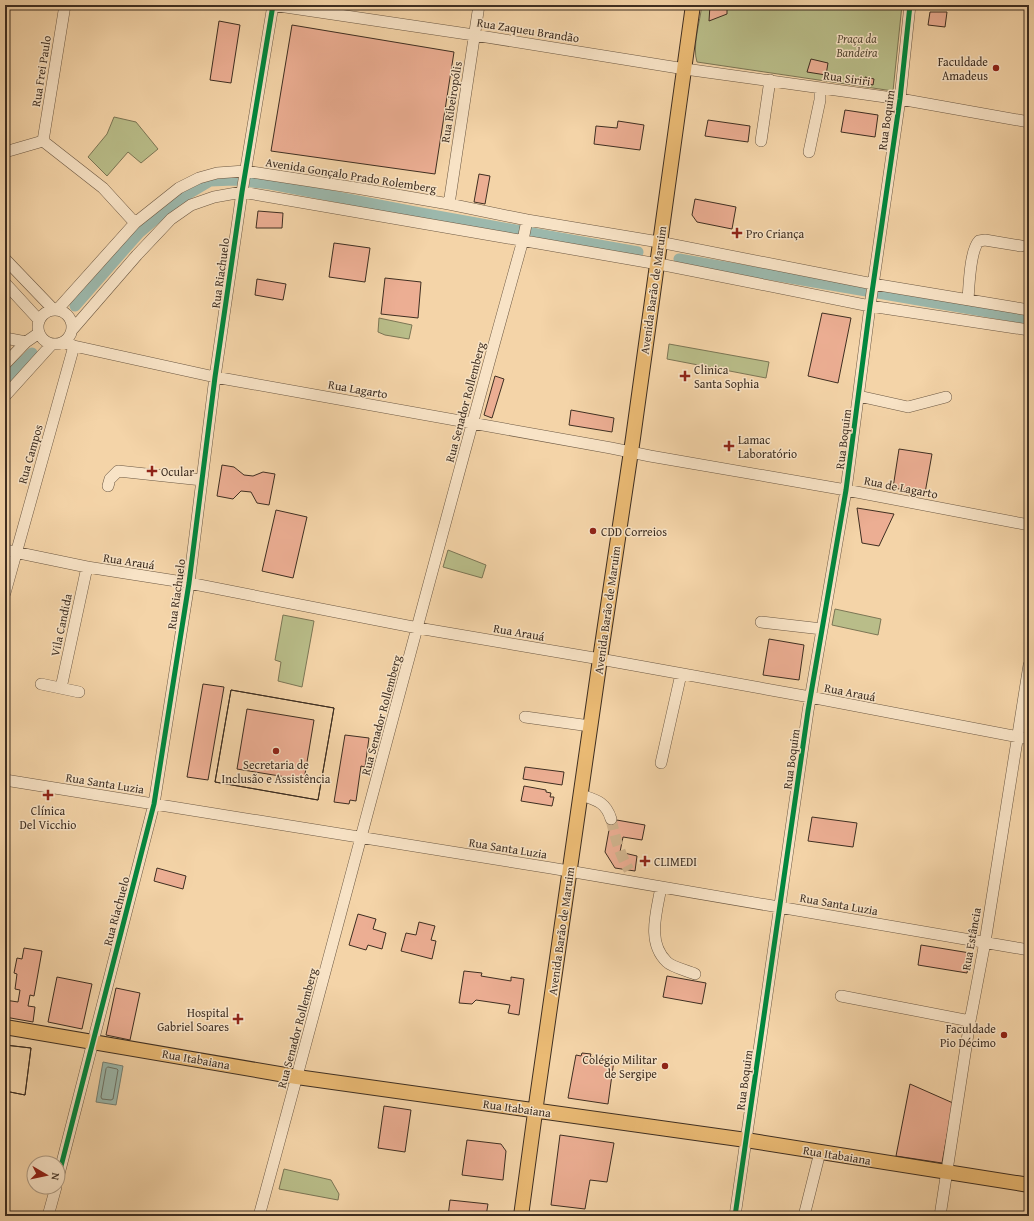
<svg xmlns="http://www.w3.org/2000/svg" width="1034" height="1221" font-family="'Gentium Book Plus',serif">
<rect width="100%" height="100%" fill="#f4d4a8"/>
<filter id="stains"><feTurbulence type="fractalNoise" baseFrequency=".005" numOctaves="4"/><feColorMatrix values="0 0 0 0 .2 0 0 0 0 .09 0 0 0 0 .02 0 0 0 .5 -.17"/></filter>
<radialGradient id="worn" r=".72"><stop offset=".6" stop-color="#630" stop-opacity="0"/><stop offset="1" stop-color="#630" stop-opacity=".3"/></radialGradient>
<path fill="#b9bd89" stroke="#7c7655" d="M702,5H902L893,91L697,62C692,47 700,21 702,5Z
M114,117L136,122L158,149L141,163L128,152L107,176L88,157L107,134Z
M379,318L412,325L409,339L385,335L378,332Z
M669,344L769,362L766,378L667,359Z
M448,550L486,565L482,578L443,567Z
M835,609L881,619L878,635L832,625Z
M283,615L314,621L302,687L278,681L281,662L275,660Z
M284,1169L331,1180L339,1194L338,1200L279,1189Z"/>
<path fill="#9cb8ac" stroke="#768174" d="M103,1062L123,1066L116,1105L96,1102Z"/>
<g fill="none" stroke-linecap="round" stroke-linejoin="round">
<path stroke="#6d7366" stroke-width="1" d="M108,1067L117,1069L118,1070L113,1099L111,1100L102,1099L101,1097L106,1069Z"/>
<path stroke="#9cb8ac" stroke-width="11" d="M679,259L1029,319
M75,306L139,233L178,200L210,181L234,180L270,184L415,212L638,252
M5,380L32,353"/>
</g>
<path fill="#ecae93" stroke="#3e2e21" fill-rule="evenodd" d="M391,5H414L413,8Z
M710,5H727V14L709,21Z
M930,12H947L945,27L928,25Z
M219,21L240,25L231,83L210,80Z
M292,25L454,52L435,174L271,151Z
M811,59L828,63L826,75L807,72Z
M865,77L874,79L873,85L864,83Z
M845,110L878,115L875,137L841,132Z
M708,120L750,126L748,142L705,136Z
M618,121L644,125L640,150L594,144L596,126L617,128Z
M479,174L490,176L485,204L474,202Z
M695,199L736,207L732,229L697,222L692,215Z
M258,211L283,213L282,228H256Z
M334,243L370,248L365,282L329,277Z
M385,278L421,282L418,318L381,314Z
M257,279L286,284L283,300L255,295Z
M822,313L851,318L838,383L808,376Z
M495,376L504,379L492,418L484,415Z
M571,410L614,418L612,432L569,425Z
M899,449L932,454L925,493L893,488Z
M222,465L234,467L244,475L253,476L263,472L275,474L269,505L257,503L251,492L241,491L233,499L217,496Z
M857,508L894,514L879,546L862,543Z
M276,510L307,517L293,578L262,571Z
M769,639L804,645L799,680L763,675Z
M203,684L224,687L208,780L187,777Z
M231,690L334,708L318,800L215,782ZM247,709L314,720L304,780L237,769Z
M231,690L334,708L318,800L215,782Z
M345,735L369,738L365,767L361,766L356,801L350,800L349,804L334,802Z
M525,767L564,772L562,785L523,779Z
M524,786L546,790V792L551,793L550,797H554L552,806L521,801Z
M812,817L857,823L853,847L808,841Z
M611,819L645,825L642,840L623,837L620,852L637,856L635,871L615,868L605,852Z
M157,868L186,876L183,889L154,881Z
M358,914L376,919L373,929L386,933L382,949L368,945L366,950L349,945Z
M419,922L435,926L431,940L436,941L432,959L401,951L406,933L416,935Z
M921,945L970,953L967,973L918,965Z
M24,948L42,951L34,996L30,995L28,1006L35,1007L33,1022L5,1017V1000L18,1002L20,990L15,989L17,974L14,973L17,958L22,959Z
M464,971L482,973L481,976L511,981V977L524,979L519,1015L508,1013L510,1005L476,1000L472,1004L459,1003Z
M667,976L706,983L702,1004L663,997Z
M57,977L92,984L82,1029L48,1022Z
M116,988L140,993L130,1040L106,1035Z
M5,1045L31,1048L25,1095L5,1091Z
M5,1045L31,1048L25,1095L5,1091Z
M582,1053L591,1054L590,1057L614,1060L608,1104L568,1098L576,1055L581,1056Z
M910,1084L953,1103L942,1163L896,1156Z
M384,1106L411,1110L405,1152L378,1148Z
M560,1135L614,1143L607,1182L590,1180L585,1209L551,1205Z
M467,1140L501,1144L506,1151L503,1180L462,1175Z
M450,1200L488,1204L486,1216H448Z"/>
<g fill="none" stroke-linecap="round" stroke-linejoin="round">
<path stroke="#d0b38d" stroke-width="11" stroke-dasharray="11 5.5" stroke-linecap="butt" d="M611,819C615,837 620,855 629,870"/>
<g stroke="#6c5843" stroke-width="12">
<path id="minor" d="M272,5L474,35L685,69L900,99L1029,122
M43,141L65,5
M43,141L103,188L135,223
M761,141L770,80
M5,152L43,141
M809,152L820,100V88
M449,204L479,5
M5,259L53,309
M5,283L39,320
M968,300C969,286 970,250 979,241L985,240L1021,246
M38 327a17 17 0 1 1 34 0a17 17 0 1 1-34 0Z
M57,310L135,223L179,188L199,178L217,173L245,171L356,188L449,204L527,220L659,242L873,284L1029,310
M72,330L137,255L171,219L191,205L214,197L242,192L664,265L870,306L1029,330
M5,338L26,342
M63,342L74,346L215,377L611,448L650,456L846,490L1029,525
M5,364L26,342L39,333
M5,396L52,344
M858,397H863L908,407L946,397
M108,486L110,479L118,471L202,480
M5,550L87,567L189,583L418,628L600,659L810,697L1029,739
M5,593L74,346
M761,622L822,629
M41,684L79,692
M61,688L87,567
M525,717L590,726
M661,763L681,674
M5,780L551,868L1029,950
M581,795C596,800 606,802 611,819
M661,887C657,911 646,942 667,962C672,967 688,971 695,974
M841,996L970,1021
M58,1178L154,804L189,583L215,377L242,192L273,5
M48,1216L56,1187
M259,1216C348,891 432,564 523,240L527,220
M735,1216L808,711L846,490L870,306L900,99L910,5
M804,1216L820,1152
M940,1216L970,1021L985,942L1029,665"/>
</g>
<g stroke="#3e2e21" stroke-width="16">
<path id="major" d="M5,1027L297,1077L746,1140L1029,1185
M521,1216L537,1098L600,659L633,438L693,5"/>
</g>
<use href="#minor" stroke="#f8e3c6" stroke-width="11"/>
<use href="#major" stroke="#eaba74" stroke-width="14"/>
<g stroke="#f8e3c6" stroke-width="8">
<path id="cycleway" d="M58,1178L154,804L189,583L215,377L242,192L273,5
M735,1216L808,711L846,490L870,306L900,99L910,5"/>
</g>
<use href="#cycleway" stroke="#00873e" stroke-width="5"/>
</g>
<g fill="#8f2418" stroke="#f8e3c6" stroke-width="1.5">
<circle cx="996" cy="68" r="4"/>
<path d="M735 227h4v4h4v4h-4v4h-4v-4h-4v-4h4z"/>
<path d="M683 370h4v4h4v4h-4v4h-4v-4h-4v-4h4z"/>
<path d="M727 440h4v4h4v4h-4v4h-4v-4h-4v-4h4z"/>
<path d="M150 465h4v4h4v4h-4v4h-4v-4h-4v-4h4z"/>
<circle cx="593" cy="531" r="4"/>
<circle cx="276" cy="751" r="4"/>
<path d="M46 789h4v4h4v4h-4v4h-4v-4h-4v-4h4z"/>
<path d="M643 855h4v4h4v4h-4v4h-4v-4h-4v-4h4z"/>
<path d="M236 1013h4v4h4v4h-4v4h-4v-4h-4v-4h4z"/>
<circle cx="1004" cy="1035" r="4"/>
<circle cx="665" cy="1066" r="4"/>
</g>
<g text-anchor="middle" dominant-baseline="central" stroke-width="3" stroke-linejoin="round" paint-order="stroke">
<g font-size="12" fill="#3e2e21" stroke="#f8e3c6">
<text transform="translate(528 30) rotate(9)">Rua Zaqueu Brandão</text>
<text transform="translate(41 71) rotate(-81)">Rua Frei Paulo</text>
<text transform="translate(847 78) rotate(8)">Rua Siriri</text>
<text transform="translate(451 102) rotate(-81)">Rua Ribeiropólis</text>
<text transform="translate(886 120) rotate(-82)">Rua Boquim</text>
<text transform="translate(351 175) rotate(9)">Avenida Gonçalo Prado Rolemberg</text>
<text transform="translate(220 273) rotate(-82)">Rua Riachuelo</text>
<text transform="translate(653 290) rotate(-82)">Avenida Barão de Maruim</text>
<text transform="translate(358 389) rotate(10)">Rua Lagarto</text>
<text transform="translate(465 402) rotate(-75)">Rua Senador Rollemberg</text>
<text transform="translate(843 439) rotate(-83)">Rua Boquim</text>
<text transform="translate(30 454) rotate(-74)">Rua Campos</text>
<text transform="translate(901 487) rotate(11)">Rua de Lagarto</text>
<text transform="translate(129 561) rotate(9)">Rua Arauá</text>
<text transform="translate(176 594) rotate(-82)">Rua Riachuelo</text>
<text transform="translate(607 610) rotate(-82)">Avenida Barão de Maruim</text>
<text transform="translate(61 625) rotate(-78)">Vila Candida</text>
<text transform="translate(519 632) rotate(10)">Rua Arauá</text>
<text transform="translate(850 692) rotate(11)">Rua Arauá</text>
<text transform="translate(381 715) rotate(-75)">Rua Senador Rollemberg</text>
<text transform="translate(791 759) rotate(-82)">Rua Boquim</text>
<text transform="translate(105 783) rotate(9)">Rua Santa Luzia</text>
<text transform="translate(508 848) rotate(9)">Rua Santa Luzia</text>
<text transform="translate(839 904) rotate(10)">Rua Santa Luzia</text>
<text transform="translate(116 911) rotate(-75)">Rua Riachuelo</text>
<text transform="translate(561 931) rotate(-82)">Avenida Barão de Maruim</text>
<text transform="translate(971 939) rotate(-80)">Rua Estância</text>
<text transform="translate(297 1028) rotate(-75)">Rua Senador Rollemberg</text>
<text transform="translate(196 1059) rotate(10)">Rua Itabaiana</text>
<text transform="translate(744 1080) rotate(-82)">Rua Boquim</text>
<text transform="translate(517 1108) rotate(8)">Rua Itabaiana</text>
<text transform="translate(837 1155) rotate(9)">Rua Itabaiana</text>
</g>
<g font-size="12" font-style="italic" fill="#574b36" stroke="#f8e3c6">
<text x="857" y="38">Praça da<tspan x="857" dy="14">Bandeira</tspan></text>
</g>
<g font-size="12" fill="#3e2e21" stroke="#f8e3c6" text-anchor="start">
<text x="988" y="61" text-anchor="end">Faculdade<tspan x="988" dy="14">Amadeus</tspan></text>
<text x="746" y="233">Pro Criança</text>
<text x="694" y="369">Clinica<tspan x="694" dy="14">Santa Sophia</tspan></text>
<text x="738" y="439">Lamac<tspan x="738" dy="14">Laboratório</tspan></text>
<text x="161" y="471">Ocular</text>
<text x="601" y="531">CDD Correios</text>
<text x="276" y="764" text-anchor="middle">Secretaria de<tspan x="276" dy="14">Inclusão e Assistência</tspan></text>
<text x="48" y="810" text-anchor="middle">Clínica<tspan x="48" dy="14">Del Vicchio</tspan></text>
<text x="654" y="861">CLIMEDI</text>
<text x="229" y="1012" text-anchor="end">Hospital<tspan x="229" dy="14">Gabriel Soares</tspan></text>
<text x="996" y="1028" text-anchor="end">Faculdade<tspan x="996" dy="14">Pio Décimo</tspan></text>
<text x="657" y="1059" text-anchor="end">Colégio Militar<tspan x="657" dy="14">de Sergipe</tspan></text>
</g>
</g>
<rect width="1034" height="1221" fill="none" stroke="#f4d4a8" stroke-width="20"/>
<rect x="6" y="6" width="1022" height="1209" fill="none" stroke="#3e2e21" stroke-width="2"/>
<rect x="10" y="10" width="1014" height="1201" fill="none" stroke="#3e2e21"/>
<g transform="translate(46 1175) rotate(99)"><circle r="19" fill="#f8e3c6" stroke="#ae9b84"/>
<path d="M0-3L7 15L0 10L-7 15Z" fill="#8f2418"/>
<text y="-6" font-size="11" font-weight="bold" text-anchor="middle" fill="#3e2e21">N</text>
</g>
<rect width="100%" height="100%" filter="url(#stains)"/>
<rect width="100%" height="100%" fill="url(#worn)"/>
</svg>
